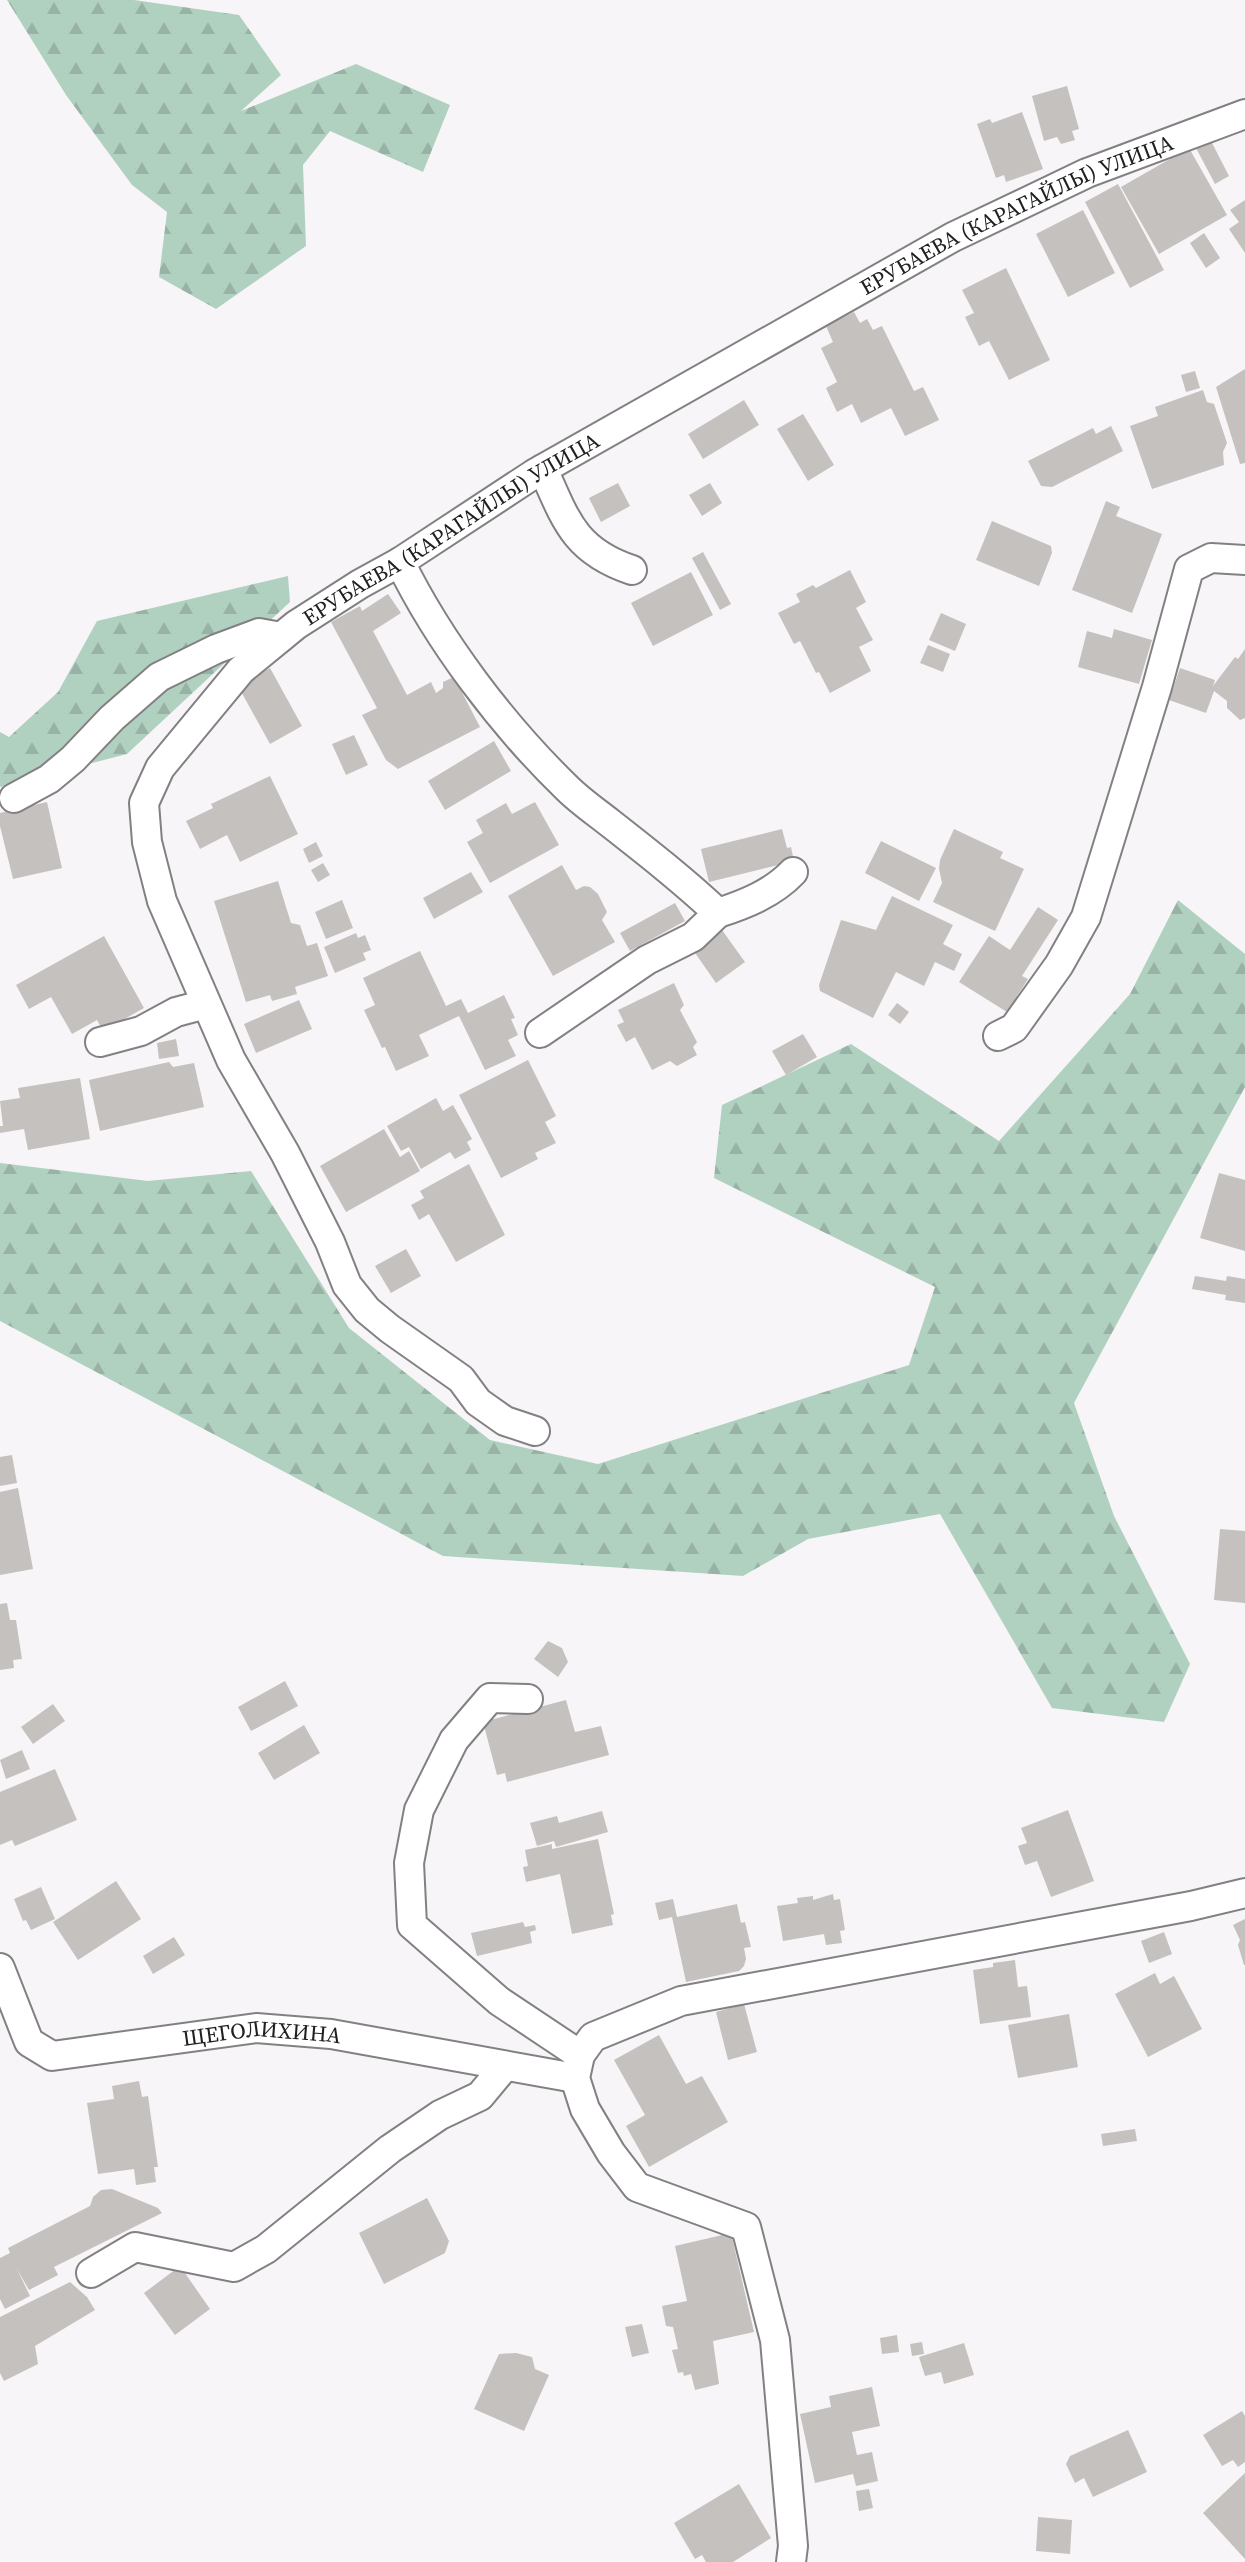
<svg xmlns="http://www.w3.org/2000/svg" width="1245" height="2562" font-family="'Source Serif 4',serif">
<defs>
<pattern id="forest-firs" width="22" height="20" patternUnits="userSpaceOnUse" patternTransform="scale(2)"><rect width="22" height="20" fill="#b1d1c0"/><path d="M5 1l3.5 6h-7zM16 11l3.5 6h-7z" fill="#98b3a5"/></pattern>
</defs>
<rect width="100%" height="100%" fill="#f8f5f8"/>
<path fill="url(#forest-firs)" d="M7,0H134L239,15L281,75L241,111L356,64L450,105L423,172L330,131L303,165L306,246L216,309L159,277L167,212L132,185L66,95Z
M288,576L290,602L127,754L0,787V732L9,737L58,692L97,621Z
M1178,900L1245,954V1087L1074,1403L1114,1516L1190,1664L1164,1722L1052,1708L940,1514L808,1539L743,1576L443,1556L0,1321V1163L148,1181L251,1171L349,1328L490,1440L598,1464L909,1365L935,1287L714,1178L722,1105L851,1044L999,1141L1130,994Z"/>
<path fill="#c4c1be" d="M1067,86L1079,129L1072,131L1075,140L1061,144L1057,137L1044,141L1032,96Z
M1022,112L1043,169L1006,182L1004,175L996,178L977,124L990,119L992,123Z
M1211,141L1229,176L1215,184L1196,148Z
M1189,148L1227,215L1159,254L1121,187Z
M1118,184L1164,270L1130,288L1085,202Z
M1245,200V253L1229,229L1239,222L1230,210Z
M1083,210L1115,273L1068,297L1036,234Z
M1204,233L1220,258L1206,268L1190,243Z
M1006,268L1050,360L1009,380L989,341L979,346L965,317L974,313L962,290Z
M854,312L860,323L867,319L873,330L882,326L914,391L923,387L939,420L905,436L891,408L861,423L852,404L837,412L826,388L837,382L821,348L833,342L826,326Z
M1245,369V463L1240,464L1216,387Z
M1195,371L1200,388L1186,392L1181,375Z
M1203,390L1207,402L1214,404L1227,443L1223,452L1224,465L1152,489L1130,426L1158,416L1155,407Z
M744,400L759,425L703,459L688,434Z
M803,414L834,465L808,481L777,429Z
M1111,426L1123,451L1052,487L1041,486L1028,461L1093,428L1096,434Z
M618,483L630,506L601,522L589,498Z
M710,483L722,503L702,516L689,495Z
M1106,501L1120,507L1116,516L1162,534L1132,613L1072,590Z
M992,521L1051,546L1052,553L1039,586L976,560Z
M703,552L731,604L720,610L692,558Z
M850,570L866,602L856,608L873,640L859,647L871,671L830,693L819,672L816,673L800,641L794,644L778,613L800,602L796,594L813,585L816,588Z
M691,572L713,615L653,646L631,603Z
M388,594L401,613L373,631L407,695L431,682L436,693L443,688V682L454,677L480,727L398,769L386,760L362,715L377,708L331,622L360,606L362,611Z
M941,613L966,624L955,651L929,640Z
M1114,629L1152,640L1139,684L1078,667L1087,631L1112,638Z
M928,645L950,654L943,672L920,663Z
M1245,649V718L1240,720L1227,708V701L1214,691L1206,713L1169,700L1180,668L1215,680L1213,686L1235,657L1238,659Z
M270,668L302,726L270,744L238,686Z
M354,735L368,765L346,775L332,744Z
M494,741L511,771L445,810L428,781Z
M270,776L298,834L240,862L227,835L200,849L186,821L213,808L211,804Z
M47,802L62,868L13,879L0,826V813Z
M535,802L559,845L490,883L467,842L483,833L476,820L506,803L512,814Z
M782,829L787,848L791,847L794,861L709,882L701,849Z
M954,829L1003,852L1000,858L1024,869L995,931L933,902L942,883L939,869L940,860Z
M881,841L936,868L919,901L865,873Z
M316,842L323,856L309,863L303,849Z
M323,863L330,875L318,882L311,870Z
M562,865L576,890L584,886L590,887L598,894L607,912L602,920L615,942L553,976L508,896Z
M471,872L483,892L434,919L423,898Z
M278,881L291,923L300,925L307,946L317,943L328,976L295,987L297,994L272,1001L270,995L246,1002L214,901Z
M892,896L953,925L943,944L962,954L954,971L935,962L924,986L896,972L873,1018L820,991L819,985L841,920L876,930Z
M342,900L353,928L326,939L315,912Z
M675,903L685,921L630,951L620,933Z
M1038,907L1058,920L1022,976L1028,979L1007,1012L959,982L989,936L1010,950Z
M722,930L745,962L716,983L693,950Z
M356,933L358,938L365,935L371,950L363,953L366,960L335,973L324,947Z
M104,936L144,1008L103,1031L97,1020L72,1034L51,997L29,1009L16,985Z
M420,951L446,1006L461,999L468,1013L504,995L515,1018L511,1019L518,1035L508,1040L516,1056L485,1070L459,1016L419,1035L429,1056L396,1071L385,1047L382,1048L364,1010L375,1005L363,978Z
M674,983L684,1005L680,1010L697,1042L693,1047L697,1055L677,1066L670,1061L652,1070L635,1037L626,1042L617,1025L624,1022L618,1010Z
M299,1000L312,1029L256,1053L244,1024Z
M897,1003L909,1012L900,1024L888,1015Z
M803,1034L817,1057L786,1075L772,1051Z
M176,1039L179,1056L159,1059L157,1043Z
M528,1060L556,1116L545,1122L556,1143L535,1153L538,1159L501,1178L459,1095Z
M169,1062L173,1067L194,1063L204,1107L100,1131L89,1080Z
M80,1078L90,1139L28,1150L24,1129L0,1133V1126H3L0,1101L20,1098L18,1088Z
M436,1098L443,1111L453,1105L472,1139L467,1142L471,1150L455,1159L450,1152L421,1169L409,1147L401,1151L387,1126Z
M384,1129L400,1157L409,1151L420,1171L346,1212L320,1166Z
M469,1164L505,1235L456,1262L429,1214L419,1220L411,1205L424,1198L420,1191Z
M1219,1173L1245,1180V1251L1200,1238Z
M406,1249L421,1276L391,1293L375,1266Z
M1195,1276L1226,1281L1227,1276L1245,1279V1303L1225,1300L1226,1295L1192,1289Z
M12,1455L17,1483L0,1486V1457Z
M18,1488L33,1569L0,1575V1492Z
M1220,1529L1245,1531V1603L1214,1600Z
M7,1603L10,1620H16L22,1659L13,1660L14,1668L0,1670V1604Z
M548,1641L562,1648L568,1662L558,1677L534,1659Z
M285,1681L298,1706L251,1731L238,1707Z
M566,1700L575,1732L601,1726L609,1755L507,1782L505,1773L497,1775L483,1722Z
M53,1704L65,1721L33,1744L21,1727Z
M304,1725L320,1753L274,1780L258,1753Z
M22,1750L30,1769L6,1779L0,1760Z
M55,1769L77,1820L15,1846L12,1840L0,1845V1792Z
M1068,1810L1094,1881L1051,1897L1037,1861L1025,1865L1018,1846L1027,1843L1021,1828Z
M602,1811L608,1832L556,1847L554,1841L537,1846L530,1823L557,1816L559,1823Z
M598,1839L614,1914L611,1915L613,1925L572,1934L560,1874L526,1882L523,1867L528,1866L525,1850L552,1844V1849Z
M116,1881L141,1919L78,1960L53,1922Z
M41,1887L55,1919L31,1930L26,1920L23,1921L14,1899Z
M833,1894L834,1900L840,1899L845,1930L840,1931L842,1943L826,1945L824,1934L783,1941L777,1906L798,1903L797,1898L813,1896V1900Z
M673,1899L677,1917L737,1904L741,1923L745,1922L751,1947L744,1948L746,1959L744,1966L739,1971L686,1982L672,1917L659,1920L655,1903Z
M1245,1919V1965H1244L1238,1945L1240,1940L1233,1925Z
M523,1922L525,1927L535,1925L536,1930L530,1932L532,1943L477,1956L471,1933Z
M1164,1932L1172,1954L1149,1963L1141,1941Z
M174,1937L185,1955L153,1974L143,1956Z
M1015,1960L1018,1987L1027,1986L1031,2017L980,2024L973,1970L993,1967V1963Z
M1155,1973L1160,1984L1174,1976L1202,2029L1148,2057L1115,1994Z
M744,2004L757,2052L728,2060L716,2012Z
M1069,2014L1078,2067L1018,2078L1008,2025Z
M659,2035L686,2084L702,2076L728,2122L649,2167L626,2126L645,2115L614,2060Z
M139,2081L142,2097L148,2096L158,2167H154L156,2182L136,2185L134,2169L98,2174L87,2103L114,2099L112,2086Z
M1135,2129L1137,2141L1103,2146L1101,2134Z
M112,2189L158,2208L162,2213L54,2267L58,2275L29,2290L17,2269L30,2296L5,2309L0,2299V2258L10,2253L8,2248L90,2206L93,2197L101,2190Z
M427,2198L449,2241L445,2253L384,2284L359,2233Z
M731,2233L754,2332L713,2341L719,2384L695,2390L691,2374L684,2376L683,2372L678,2373L672,2350L678,2349L673,2327L666,2326L662,2306L687,2301L675,2246Z
M180,2266L210,2309L175,2335L144,2293Z
M70,2282L87,2297L95,2310L35,2346L38,2364L4,2381L0,2373V2317Z
M642,2324L649,2353L632,2357L625,2327Z
M897,2335L899,2352L882,2354L880,2338Z
M922,2342L924,2354L912,2356L910,2344Z
M964,2343L974,2375L944,2384L941,2372L925,2376L919,2357Z
M516,2353L532,2357L535,2369L549,2375L524,2431L474,2409L499,2354Z
M872,2387L880,2426L852,2432L857,2455L872,2452L878,2481L856,2486L853,2474L815,2483L800,2414L831,2407L829,2396Z
M1242,2411L1245,2416V2462L1238,2467L1233,2460L1222,2466L1203,2435Z
M1128,2430L1147,2472L1093,2497L1084,2478L1075,2483L1066,2464L1070,2456Z
M1245,2473V2559L1203,2513Z
M739,2484L771,2538L733,2562H706L702,2555L695,2559L674,2523Z
M869,2489L873,2508L859,2511L856,2491Z
M1038,2517L1072,2520L1070,2554L1036,2551Z"/>
<g fill="none" stroke-linecap="round" stroke-linejoin="round">
<g stroke="#828083" stroke-width="32">
<g id="street">
<path d="M543,469C566,521 575,551 632,570"/>
<path d="M400,562C439,642 503,726 567,788C580,801 596,812 610,823C647,852 684,881 718,913L693,937L647,960L540,1033"/>
<path d="M14,798L49,779L73,759L112,718L159,677L216,649L259,633L281,637"/>
<path d="M718,913C746,904 773,893 793,872"/>
<path d="M998,1036L1014,1028L1059,965L1086,917L1157,687L1189,569L1211,558L1245,560"/>
<path d="M100,1042L141,1031L176,1012L206,1004"/>
<path id="s1" d="M535,1431L505,1421L478,1402L461,1379L390,1329L367,1310L347,1285L330,1242L285,1153L231,1060L162,901L147,842L144,803L160,768L241,670L296,625L360,584L400,562L534,474L953,237L1087,173L1245,114"/>
<path d="M528,1699L490,1698L454,1740L419,1810L409,1863L412,1925L499,2001L580,2055"/>
<path id="s2" d="M0,1968L29,2042L52,2056L256,2028L331,2034L575,2078"/>
<path d="M91,2273L135,2247L234,2267L266,2249L390,2149L440,2115L480,2096L505,2066"/>
<path d="M791,2562L793,2546L775,2340L746,2227L637,2187L611,2153L585,2109L575,2078L580,2055L593,2037L681,2001L1191,1906L1245,1893"/>
</g>
</g>
<use href="#street" stroke="#fff" stroke-width="28"/>
</g>
<g text-anchor="middle" dominant-baseline="central" stroke-width="6" stroke-linejoin="round" paint-order="stroke">
<g font-size="22" fill="#212021" stroke="#fff">
<text stroke="none"><textPath href="#s1" startOffset="1836">ЕРУБАЕВА (КАРАГАЙЛЫ) УЛИЦА</textPath></text>
<text stroke="none"><textPath href="#s1" startOffset="1188">ЕРУБАЕВА (КАРАГАЙЛЫ) УЛИЦА</textPath></text>
<text stroke="none"><textPath href="#s2" startOffset="318">ЩЕГОЛИХИНА</textPath></text>
</g>
</g>
</svg>
